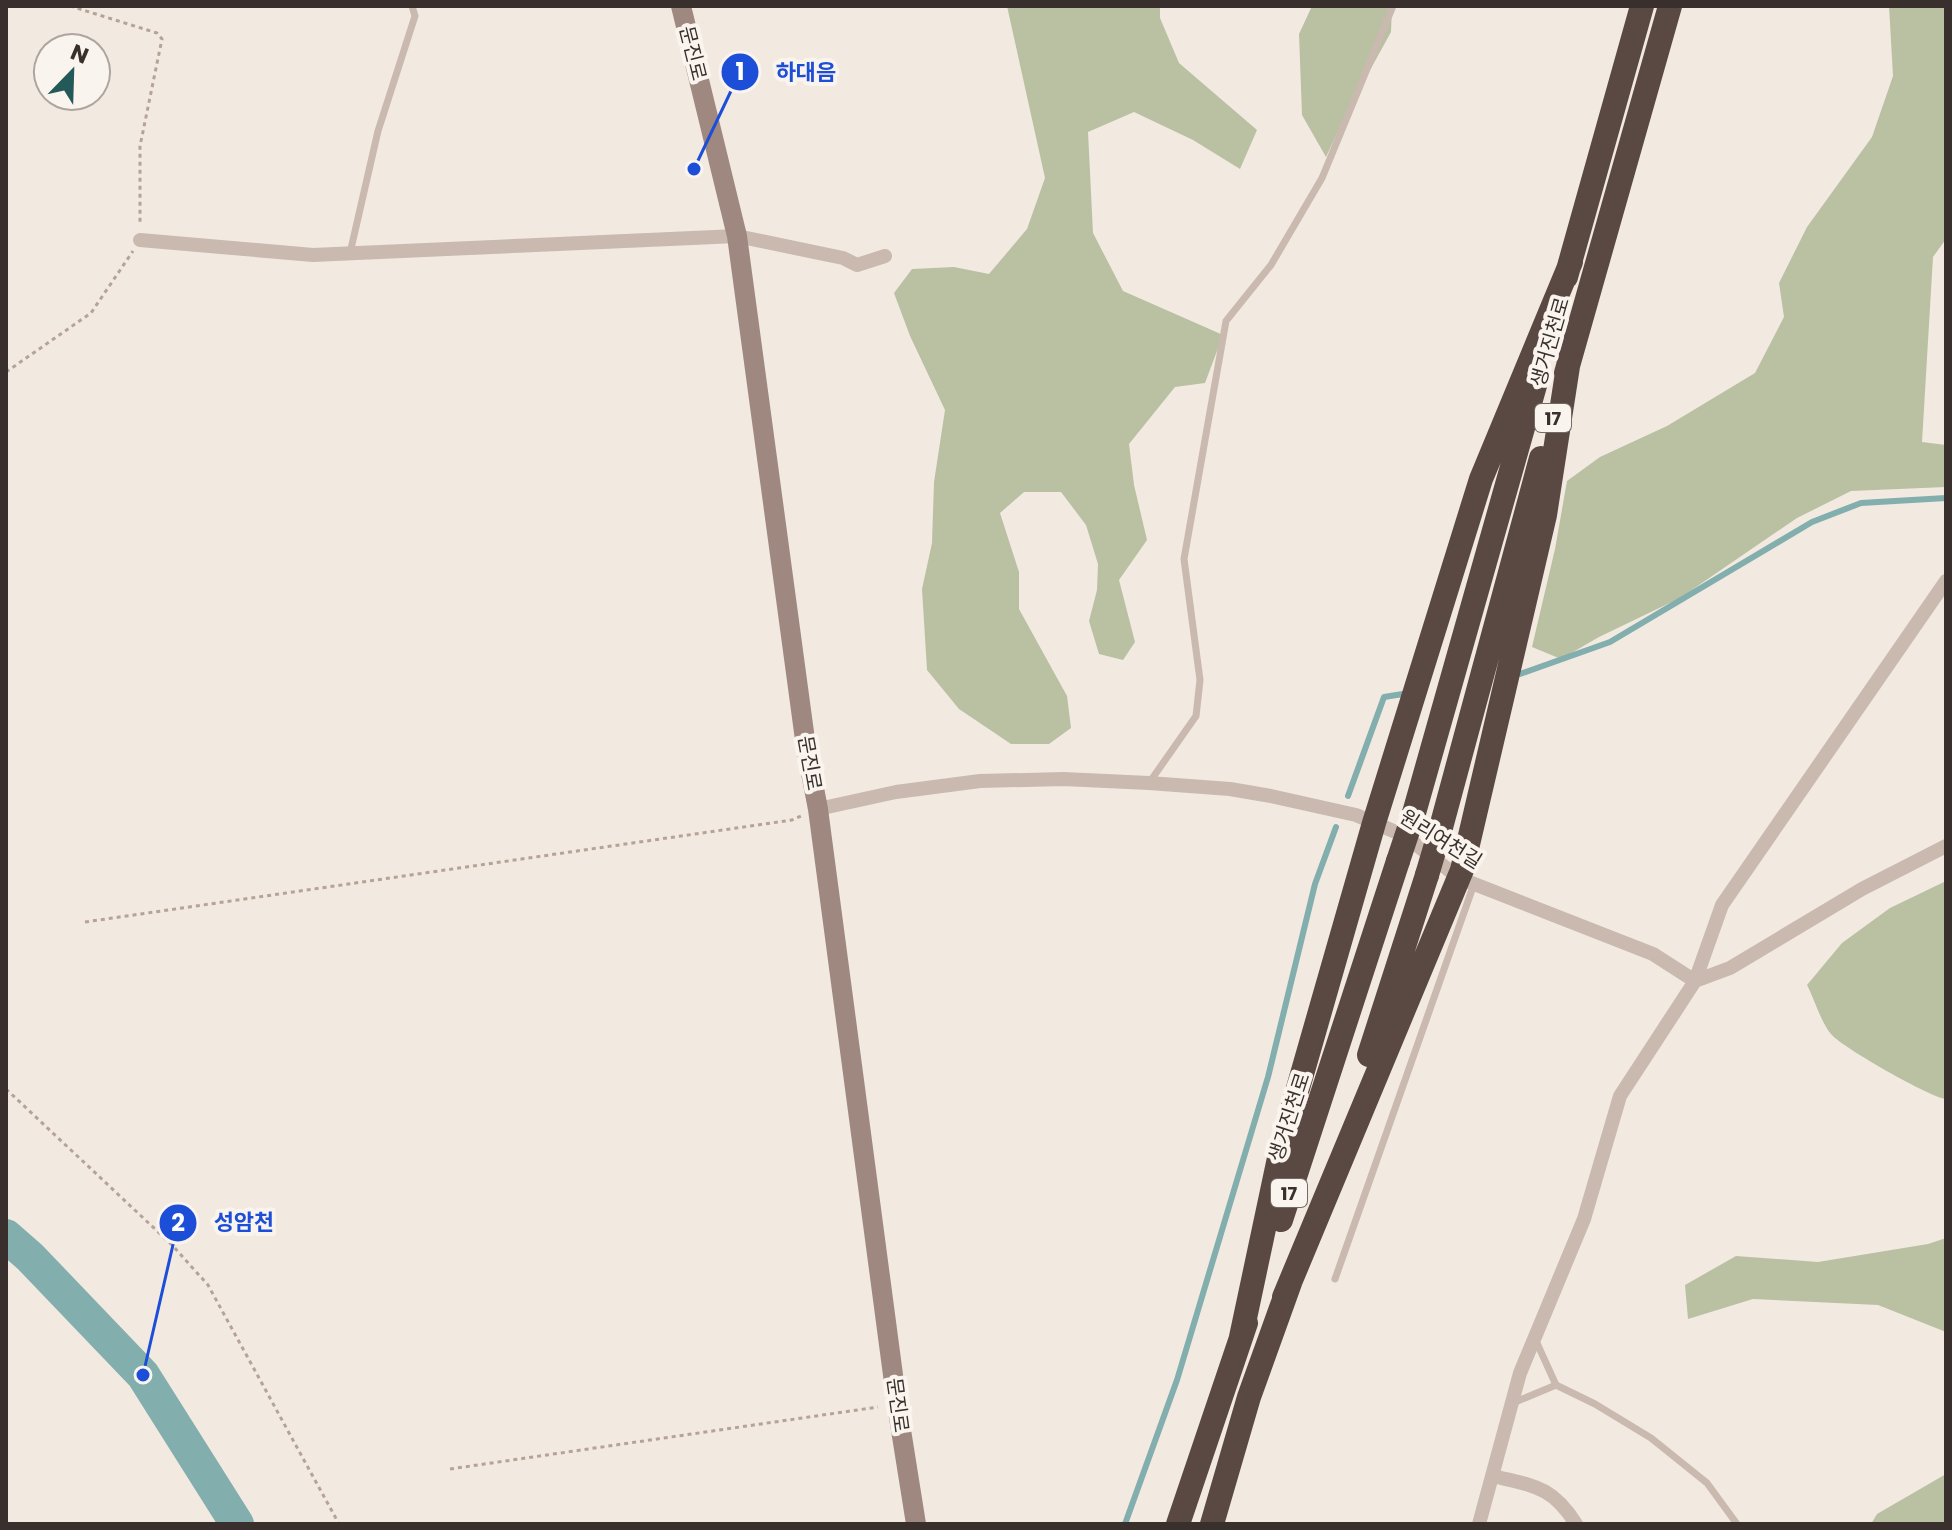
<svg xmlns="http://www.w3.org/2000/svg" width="1952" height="1530" font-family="Poppins,'Noto Sans KR',sans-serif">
<rect width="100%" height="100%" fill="#f2e9e1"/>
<path fill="#b9c1a2" d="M1007,6H1160V18L1179,63L1257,130L1240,169L1193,140L1134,112L1088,132L1093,233L1123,291L1223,335L1205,383L1175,387L1129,444L1134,485L1147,540L1119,580L1135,642L1123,660L1099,654L1089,621L1097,590L1098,564L1086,525L1061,492H1024L1000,513L1019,572V609L1067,696L1071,728L1049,744H1011L959,709L927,670L922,589L932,543L934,482L945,410L910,336L894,293L912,269L954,267L989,274L1027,229L1045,178Z
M1312,6H1392L1391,32L1348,110L1326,157L1302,115L1299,34Z
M1889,6H1946V239L1933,257L1922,442L1946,445V487L1851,491L1797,518L1680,598L1599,637L1561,659L1532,647L1555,549L1567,481L1600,457L1667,426L1755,373L1784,317L1779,283L1807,227L1872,137L1893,76Z
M1946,881V1099C1931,1098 1842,1047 1832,1035C1822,1025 1814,998 1807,985L1842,943L1890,908Z
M1946,1238V1332L1878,1305L1753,1299L1688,1319L1685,1285L1736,1256L1818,1262L1928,1244Z
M1946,1474V1524H1871L1877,1514Z"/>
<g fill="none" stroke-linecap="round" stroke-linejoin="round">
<path stroke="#82aead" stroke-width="6" d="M1520,674L1610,642L1812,522L1861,503L1946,498
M1348,796L1384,697L1409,693
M1125,1524L1177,1380L1268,1077L1315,884L1336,827"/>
<path stroke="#82aead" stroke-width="34" d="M6,1236L30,1257L143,1375L237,1524"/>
<path stroke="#b6a398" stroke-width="3" stroke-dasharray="4 4" stroke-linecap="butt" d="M70,6L157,33L162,39L140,146V222
M6,372L91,313L133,251
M85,922L792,820L801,816
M6,1089L172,1245L208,1285L339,1524
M450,1469L878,1407"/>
<path stroke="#cab9ae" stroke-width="7" d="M350,253L378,131L415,16L412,6
M1149,783L1196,716L1200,680L1184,559L1226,321L1271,265L1322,178L1393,6
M1335,1279L1474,884
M1556,1385L1595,1404L1651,1438L1707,1483L1737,1524
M1513,1403L1556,1385L1536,1341"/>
<path stroke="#cab9ae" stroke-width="14" d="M140,240L313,255L737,236L843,258L857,265L885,256
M818,809L896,792L980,781L1063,779L1149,783L1230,789L1271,796L1356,815L1405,836L1459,878L1653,954L1695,981L1730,968L1862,889L1946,846
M1493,1476C1534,1486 1552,1486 1576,1524
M1479,1524L1520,1373L1584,1219L1620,1096L1695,981L1722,905L1946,581"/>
<path stroke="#9e887f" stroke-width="20" d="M681,6L737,236L806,747L818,809L897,1405L916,1524"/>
<path stroke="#5a4943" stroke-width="24" d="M1566,277L1642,6
M1566,373L1670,6
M1414,813L1536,382
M1440,831L1541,458
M1369,1055L1427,875
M1281,1220L1398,861
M1284,1297L1462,870L1545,515L1569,360
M1241,1337L1282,1144L1374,823L1481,479L1571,262
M1178,1524L1246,1323
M1212,1524L1249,1397L1290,1283"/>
<path stroke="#5a4943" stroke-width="24" d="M1398,861L1414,813
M1427,875L1440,831"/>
</g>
<g text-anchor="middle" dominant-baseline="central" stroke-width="8" stroke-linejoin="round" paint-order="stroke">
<g fill="#faf4ee" stroke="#736a66" stroke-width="2">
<rect x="1535" y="404" width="36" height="28" rx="6"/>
<rect x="1271" y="1179" width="36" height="28" rx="6"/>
</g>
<g font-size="18" font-weight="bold" fill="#392f2c">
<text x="1553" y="418">17</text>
<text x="1289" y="1193">17</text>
</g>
<g font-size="20" fill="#392f2c" stroke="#faf4ee">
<text transform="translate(693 53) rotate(76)">문진로</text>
<text transform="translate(1550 342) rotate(-74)">생거진천로</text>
<text transform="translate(810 763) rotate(80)">문진로</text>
<text transform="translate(1441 839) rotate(32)">원리여천길</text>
<text transform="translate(1289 1117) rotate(-72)">생거진천로</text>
<text transform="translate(898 1405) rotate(82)">문진로</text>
</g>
</g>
<path fill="none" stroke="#1d4ed8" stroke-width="3" d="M694 169L740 72M143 1375L178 1223"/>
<g fill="#1d4ed8" stroke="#faf4ee" stroke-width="3">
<circle cx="694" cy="169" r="8"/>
<circle cx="143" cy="1375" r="8"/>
<circle cx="740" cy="72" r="20"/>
<circle cx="178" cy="1223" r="20"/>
</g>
<g font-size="24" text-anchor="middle" font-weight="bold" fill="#fff">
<text x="740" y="80">1</text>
<text x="178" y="1231">2</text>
</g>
<g font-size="22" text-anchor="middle" font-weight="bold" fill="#1d4ed8" stroke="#faf4ee" stroke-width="8" stroke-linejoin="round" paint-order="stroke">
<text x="806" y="80">하대음</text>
<text x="244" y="1230">성암천</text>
</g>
<rect width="1952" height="1530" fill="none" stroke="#392f2c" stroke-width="16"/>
<g transform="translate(72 72) rotate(23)"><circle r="38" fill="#faf4ee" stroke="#ada5a0" stroke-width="2"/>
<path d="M0-6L14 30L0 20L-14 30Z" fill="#235958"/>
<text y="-12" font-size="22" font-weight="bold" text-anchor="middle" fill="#392f2c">N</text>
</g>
</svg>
